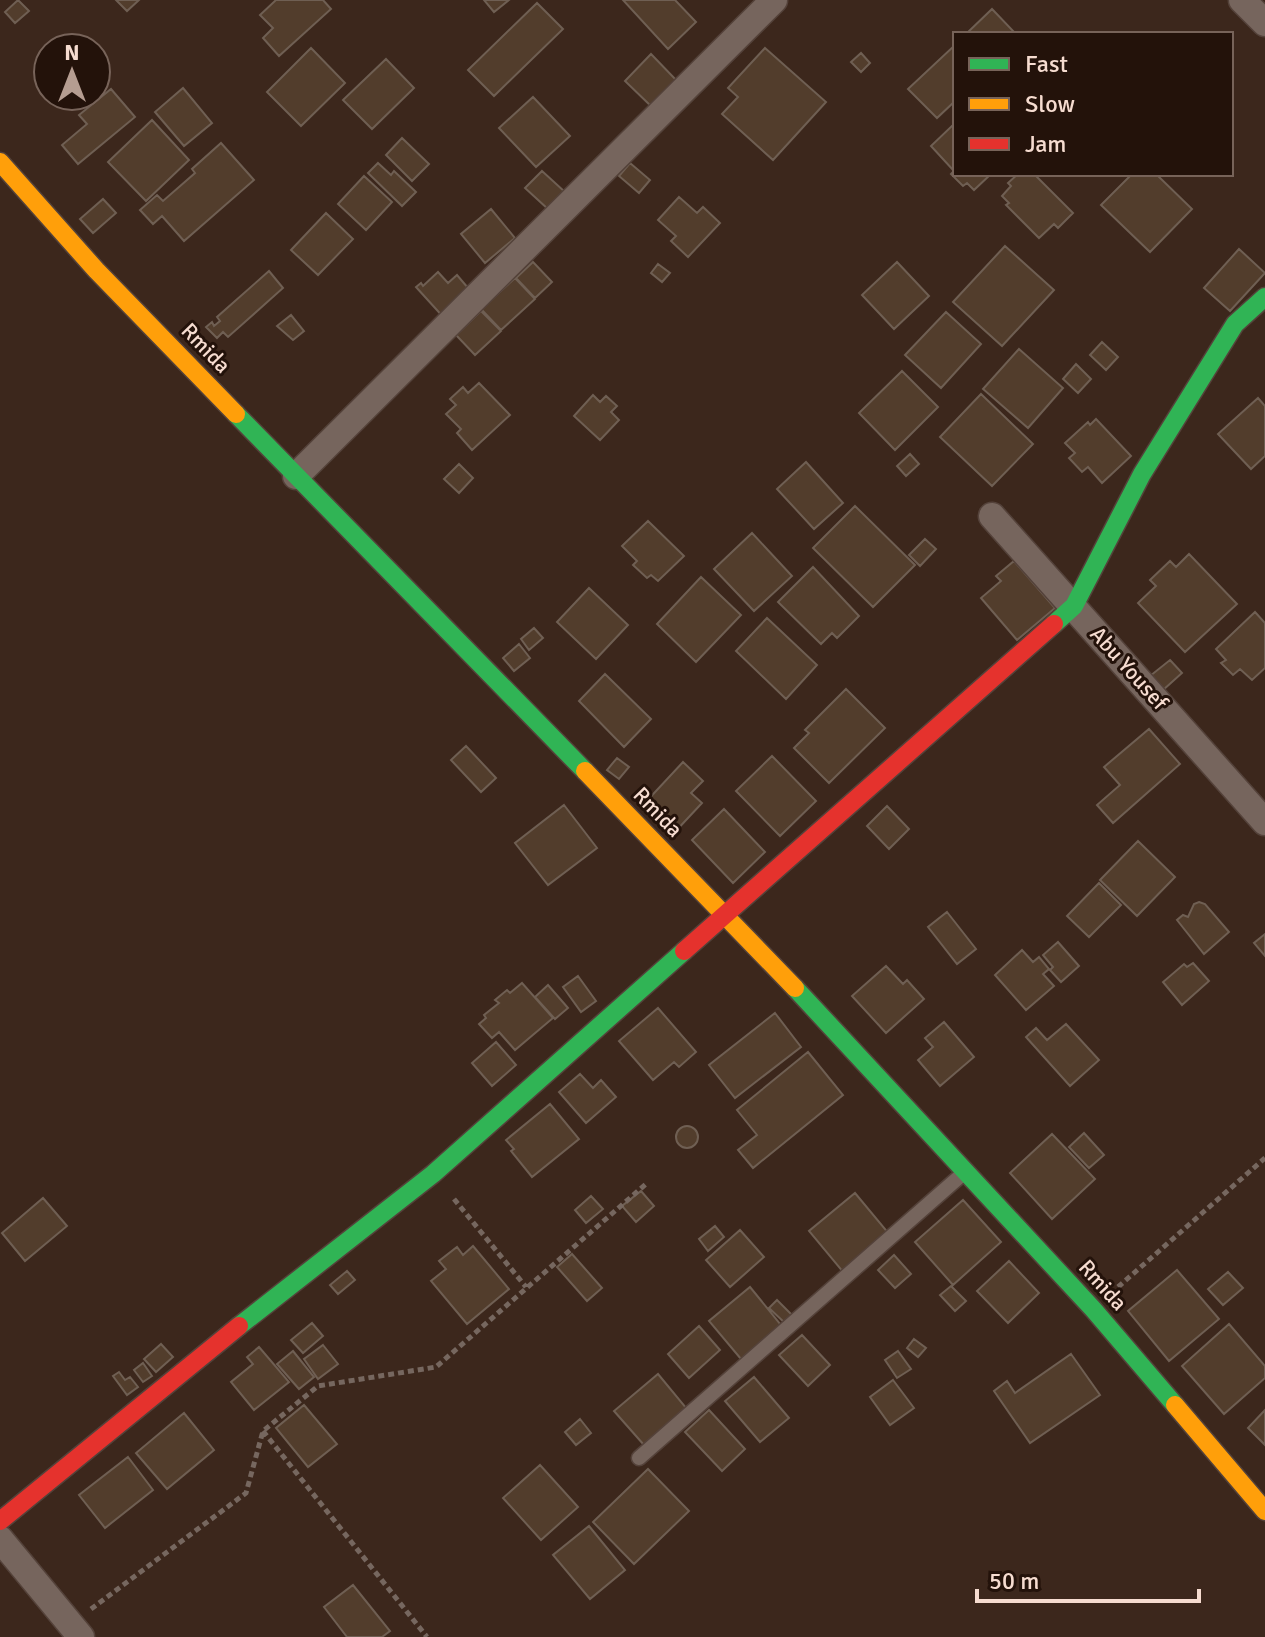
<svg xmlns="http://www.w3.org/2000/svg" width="1265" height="1637" font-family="Signika,sans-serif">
<rect width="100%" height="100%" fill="#3c271c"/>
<path fill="#523d2c" stroke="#6f5f53" stroke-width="2" d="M18,0L29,11L15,23L5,12Z
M116,0H139L127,11Z
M276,0H323L331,9L279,56L263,38L273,28L260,15Z
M484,0H509L494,12Z
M623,0H675L696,22L668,49Z
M537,3L563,29L494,96L468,70Z
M992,9L1016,34H966Z
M955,45V101L937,118L908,89Z
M311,48L345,83L301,126L267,92Z
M765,48L826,102L773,160L722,114L738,97L728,88Z
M861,53L870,63L861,72L851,62Z
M651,54L678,82L652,107L625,81Z
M386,59L414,88L372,129L343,100Z
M183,88L212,123L184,146L155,112Z
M111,89L135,117L78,164L62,145L87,124L79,115Z
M533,97L570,136L536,167L499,128Z
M152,120L189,160L146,201L108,162Z
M955,123V174H991L974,190L967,183L963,186L951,174L954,171L931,146Z
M402,138L429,164L412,181L386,155Z
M221,143L254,180L184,241L162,216L153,224L140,210L157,195L163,201L195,173L192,169Z
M378,163L391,175L394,171L416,192L402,206L368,173Z
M630,163L650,180L639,193L619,176Z
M542,171L565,192L548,209L525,188Z
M1018,174H1034L1073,213L1058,228L1054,224L1039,238L1006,205L1009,203L1002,196L1011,186L1008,183Z
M1132,174H1156L1192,209L1150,252L1101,205Z
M364,176L392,202L366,230L338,204Z
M679,197L697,213L703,207L720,223L688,257L671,241L676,236L658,220Z
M103,199L116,213L93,233L80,219Z
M491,209L515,238L485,263L461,234Z
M326,213L353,239L318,275L291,250Z
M1005,246L1054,290L1002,346L953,302Z
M1239,249L1265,273L1230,311L1204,288Z
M533,262L552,282L535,298L516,278Z
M897,262L929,296L894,329L862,295Z
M658,264L670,273L662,282L651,273Z
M269,271L283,288L228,337L223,332L217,338L206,327L212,322L214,326L220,321L217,317Z
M438,272L448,283L457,275L474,295L446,320L416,287L421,283L423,286Z
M515,278L535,299L501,330L481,309Z
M481,311L501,331L475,355L456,335Z
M946,312L981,344L941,388L905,355Z
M291,315L304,331L293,340L277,326Z
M1102,342L1118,357L1106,370L1090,355Z
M1019,349L1063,388L1028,428L983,389Z
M1076,364L1091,379L1078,393L1063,379Z
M902,371L938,407L895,450L859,413Z
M479,383L510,415L472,450L457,433L461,429L446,414L456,405L450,399L463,387L468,393Z
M981,394L1033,444L992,486L940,437Z
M593,395L600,402L606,396L617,406L611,412L619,420L600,440L574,416Z
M1258,398L1265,406V456L1251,469L1218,434Z
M1096,419L1131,456L1102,483L1088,467L1082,472L1069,458L1075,453L1065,443L1088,422L1090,425Z
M910,454L919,464L906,476L897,466Z
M806,462L843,503L814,529L777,489Z
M459,464L473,478L459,493L444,479Z
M855,506L915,565L873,607L813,548Z
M648,521L684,556L658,581L651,575L647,578L633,565L637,561L622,546Z
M752,533L792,576L754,611L714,569Z
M925,539L936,549L920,566L909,555Z
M1189,554L1237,604L1185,652L1138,603L1156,586L1150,580L1170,561L1176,567Z
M1014,561L1055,608L1017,640L981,598L1001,581L996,576Z
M813,567L859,616L837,638L832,633L821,644L778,602Z
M701,577L741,615L696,662L657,624Z
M589,588L628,625L596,659L557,622Z
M1255,612L1265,623V668L1252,680L1240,669L1233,675L1221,663L1226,660L1216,649Z
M767,618L817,665L786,699L736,651Z
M534,628L543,638L529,650L521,639Z
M519,644L530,658L514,671L503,658Z
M1170,660L1182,673L1163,690L1150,676Z
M605,674L651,719L624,747L579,701Z
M846,689L885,728L829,783L794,748L809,733L805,730Z
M1149,729L1180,764L1113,823L1097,805L1120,785L1104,767Z
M466,746L496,778L481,792L451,760Z
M772,756L816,801L780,836L736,791Z
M617,758L629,767L619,779L607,770Z
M683,762L703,781L691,793L702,803L673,834L643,805Z
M564,805L597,848L548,885L515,843Z
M887,806L909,829L889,849L867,826Z
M724,809L765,852L733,883L692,840Z
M1138,841L1175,877L1137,916L1100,880Z
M1099,883L1121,905L1089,937L1067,916Z
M1199,902L1205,904L1229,932L1204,954L1177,920L1183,915L1188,917L1194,904Z
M947,912L976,949L957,964L928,927Z
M1265,934V956L1254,943Z
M1058,942L1079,966L1061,982L1050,970L1053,967L1043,955Z
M1022,950L1033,962L1039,957L1049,969L1043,974L1054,986L1026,1010L995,975Z
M1193,963L1209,981L1182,1005L1163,982L1184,964L1187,967Z
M886,966L903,984L907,980L924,999L886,1033L852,996Z
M578,976L596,1001L581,1012L563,987Z
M522,983L553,1018L515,1050L499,1032L492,1038L479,1024L486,1018L484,1015L499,1003L495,1000L507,990L510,993Z
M548,985L568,1008L555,1019L535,997Z
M658,1008L696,1052L679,1067L674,1062L653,1080L619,1041Z
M775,1013L801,1047L735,1098L709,1065Z
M944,1022L974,1057L940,1086L918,1060L933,1047L925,1038Z
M1066,1024L1099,1060L1070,1086L1026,1037L1036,1028L1047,1040Z
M496,1042L516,1065L492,1086L472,1063Z
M808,1052L843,1095L753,1168L738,1150L757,1135L737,1110Z
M580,1074L593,1088L601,1080L616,1097L586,1123L559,1092Z
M550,1104L579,1139L532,1177L511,1151L514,1149L506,1140Z
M676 1137a11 11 0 1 1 22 0a11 11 0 1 1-22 0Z
M1084,1133L1104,1155L1089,1168L1069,1147Z
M1052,1134L1095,1179L1052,1219L1010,1173Z
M641,1191L654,1206L636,1222L622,1206Z
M855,1193L890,1235L844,1273L809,1231Z
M591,1196L603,1209L586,1223L575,1210Z
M43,1198L67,1226L25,1261L2,1233Z
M963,1200L1001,1242L953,1285L915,1242Z
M715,1226L724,1237L708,1251L699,1239Z
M740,1230L764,1257L730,1287L706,1260Z
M473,1246L509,1289L467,1324L431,1281L446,1269L439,1261L457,1247L463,1255Z
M572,1254L602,1288L587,1301L557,1267Z
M894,1255L911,1274L895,1288L878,1270Z
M1009,1261L1039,1293L1008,1323L977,1291Z
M1177,1270L1219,1319L1169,1361L1128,1311Z
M347,1271L355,1280L338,1294L330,1285Z
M1228,1272L1243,1288L1223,1305L1208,1289Z
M951,1286L966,1301L955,1311L940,1295Z
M750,1287L781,1325L741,1359L709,1321Z
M777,1300L793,1316L786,1324L769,1308Z
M312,1323L323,1336L303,1353L291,1340Z
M1229,1324L1265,1366V1378L1224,1414L1182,1366Z
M699,1326L720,1350L689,1378L668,1354Z
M802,1335L830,1365L808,1386L779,1355Z
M914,1339L926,1348L918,1357L907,1348Z
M161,1344L173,1357L156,1372L144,1359Z
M323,1345L338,1364L318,1379L304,1359Z
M259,1347L289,1382L254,1410L231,1382L253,1364L247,1357Z
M293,1351L314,1377L299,1389L277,1364Z
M898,1351L911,1369L897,1378L885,1360Z
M1071,1354L1100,1395L1030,1443L994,1391L1007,1381L1015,1393Z
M143,1363L152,1376L143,1382L134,1370Z
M119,1372L125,1380L130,1377L138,1387L127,1395L113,1376Z
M658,1374L687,1409L644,1445L614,1411Z
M754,1377L789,1418L760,1442L725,1401Z
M893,1380L914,1408L890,1425L870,1397Z
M304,1405L337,1444L308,1467L276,1428Z
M709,1410L745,1449L722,1471L685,1432Z
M1265,1410V1445L1248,1428Z
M184,1413L214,1450L167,1489L136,1453Z
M580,1419L591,1433L576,1445L565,1432Z
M128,1457L153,1490L105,1528L79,1495Z
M540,1465L578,1507L541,1540L503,1498Z
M648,1469L689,1511L634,1564L593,1522Z
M589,1526L625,1570L590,1599L553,1555Z
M353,1585L390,1631L382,1637H347L324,1607Z"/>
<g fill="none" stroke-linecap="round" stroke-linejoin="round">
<g stroke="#54423a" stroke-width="17">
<path id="lane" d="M639,1458L966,1171"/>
</g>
<g stroke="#54423a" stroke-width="29">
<path id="street" d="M1242,0L1265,23
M296,476L774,0
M992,516L1265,822
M0,1539L81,1637"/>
</g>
<g stroke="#54423a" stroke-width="21">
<path id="fast" d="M236,414L585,771
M1054,624L1074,606L1142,474L1235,324L1265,297
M795,988L1093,1309L1175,1405
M239,1326L433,1174L684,951"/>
</g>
<g stroke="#54423a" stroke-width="21">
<path id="slow" d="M0,162L96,270L236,414
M585,771L795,988
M1175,1405L1265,1511"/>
</g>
<g stroke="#54423a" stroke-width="21">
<path id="jam" d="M684,951L1054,624
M0,1521L239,1326"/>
</g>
<path stroke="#76675f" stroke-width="5" stroke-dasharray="6 4" stroke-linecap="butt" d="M454,1199L526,1287
M1118,1287L1265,1158
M263,1431L427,1637
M91,1609L246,1493L263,1431L318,1386L436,1367L646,1184"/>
<use href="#lane" stroke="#76655d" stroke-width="14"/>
<use href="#street" stroke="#76655d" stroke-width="26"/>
<use href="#fast" stroke="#30b455" stroke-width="18"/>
<use href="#slow" stroke="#ff9f0a" stroke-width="18"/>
<use href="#jam" stroke="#e5322d" stroke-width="18"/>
</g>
<g text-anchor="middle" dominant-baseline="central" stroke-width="6" stroke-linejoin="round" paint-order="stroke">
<g font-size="22" fill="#f6dcd0" stroke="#23120a">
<text transform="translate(206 348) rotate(46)">Rmida</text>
<text transform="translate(1129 668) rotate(48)">Abu Yousef</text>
<text transform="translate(658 812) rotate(46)">Rmida</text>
<text transform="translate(1103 1285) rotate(48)">Rmida</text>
</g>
</g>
<rect x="953" y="32" width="280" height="144" fill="#23120a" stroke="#776359" stroke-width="2"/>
<rect x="969" y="58" width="40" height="12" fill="#30b455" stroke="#776359" stroke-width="2"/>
<text x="1025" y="72" font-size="24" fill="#f6dcd0">Fast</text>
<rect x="969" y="98" width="40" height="12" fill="#ff9f0a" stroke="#776359" stroke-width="2"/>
<text x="1025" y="112" font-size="24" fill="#f6dcd0">Slow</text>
<rect x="969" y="138" width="40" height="12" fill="#e5322d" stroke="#776359" stroke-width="2"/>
<text x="1025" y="152" font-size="24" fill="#f6dcd0">Jam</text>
<g transform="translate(72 72)"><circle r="38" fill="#23120a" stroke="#776359" stroke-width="2"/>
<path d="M0-6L14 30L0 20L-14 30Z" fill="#b59d91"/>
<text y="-12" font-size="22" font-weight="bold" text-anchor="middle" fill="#f6dcd0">N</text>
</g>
<path d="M977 1589v12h222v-12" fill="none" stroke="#f6dcd0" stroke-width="4"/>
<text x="989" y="1589" font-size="24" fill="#f6dcd0" stroke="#23120a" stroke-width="6" paint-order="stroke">50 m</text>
</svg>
